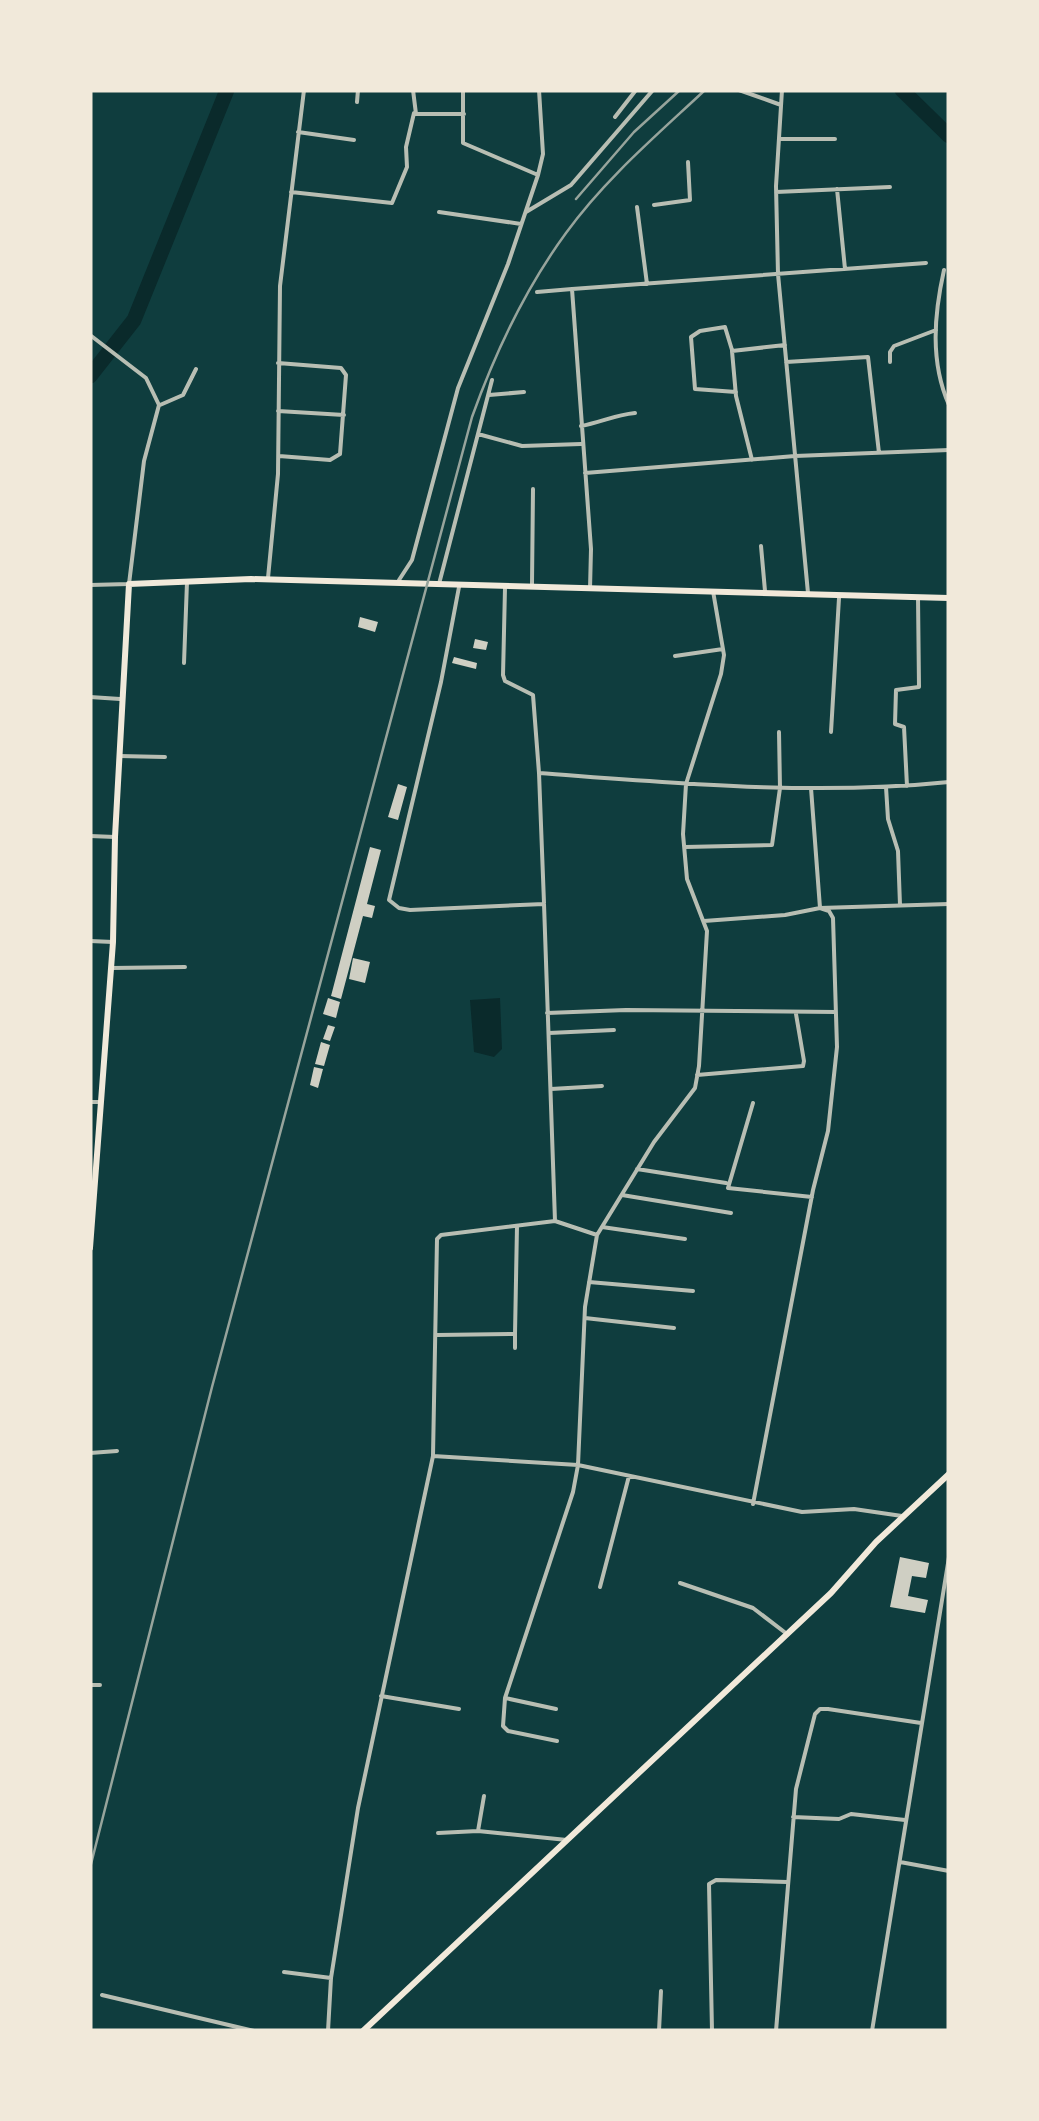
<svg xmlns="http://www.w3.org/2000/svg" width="1039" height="2121" font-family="Rubik,sans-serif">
<rect width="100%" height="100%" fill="#0f3d3e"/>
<path fill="#0a2a2b" d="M500,998L502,1049L494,1057L474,1052L470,1000Z"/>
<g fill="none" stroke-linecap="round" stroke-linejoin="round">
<path stroke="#0a2a2b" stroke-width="15" d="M902,90L949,136
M90,376L134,320L227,90"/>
</g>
<path fill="#cfcfc3" d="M360,617L378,622L375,632L358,627Z
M475,639L488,642L486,650L473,648Z
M454,657L477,663L476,669L452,663Z
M398,784L407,787L398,820L388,817Z
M370,847L381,850L367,904L375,906L372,918L363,916L341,999L331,996Z
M353,958L370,962L365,983L349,979Z
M328,998L340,1002L336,1018L323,1014Z
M328,1025L335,1027L330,1041L323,1039Z
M321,1042L330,1045L324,1066L315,1064Z
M314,1067L323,1069L318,1088L310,1085Z
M900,1557L929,1563L926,1578L912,1576L908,1596L928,1600L925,1613L890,1607Z"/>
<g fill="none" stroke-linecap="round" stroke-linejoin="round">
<path stroke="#b8beb3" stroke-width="4" d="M413,90L416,114H464
M739,90L781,105
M782,90L776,186L778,274L808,593
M357,102L358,90
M615,117L636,90
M298,132L354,140
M780,139H835
M538,175L543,154L539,90
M837,189L845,269
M291,192L392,203L407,167L406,147L414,113
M776,192L890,187
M654,205L690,200L688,162
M637,207L647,284
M439,212L521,224
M526,212L571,185L653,90
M944,270C934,315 930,362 949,405
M537,292L572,289
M90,335L146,378L159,405L144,461L129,584L90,585
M732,350L725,327L700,331L691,337L695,389L736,392
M786,362L868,357L879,453
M890,362V352L894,346L936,330
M278,363L341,368L346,375L340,454L330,460L279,456
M489,395L524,392
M160,405L183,395L196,369
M278,411L344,415
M581,426C601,422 615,415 635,413
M478,434L522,446L581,444
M752,460L736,396L732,351L785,345
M585,473L795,456L949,450
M761,546L765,591
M268,578L278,474L280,286L304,90
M399,580L412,560L458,388L508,264L538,175L463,143V90
M439,584L492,380
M532,584L533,489
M505,588L503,675L505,681L533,695L539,773C675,783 813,796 949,782
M590,589L591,549L572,289L926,263
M675,656L723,649
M184,663L187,582
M90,697L120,699
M831,732L839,598
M119,756L165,757
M539,773L544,903
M907,786L904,727L895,724L896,690L919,687L918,597
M886,787L888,819L898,851L900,905
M811,788L820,908L949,904
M90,836L115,837
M685,847L772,845L780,788L779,732
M704,921L785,915L820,908L829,911L833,918L837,1047L828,1131L813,1190L753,1504
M90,941L113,942
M112,968L185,967
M547,1013L626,1010L836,1012
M549,1033L614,1030
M697,1075L803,1066L804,1061L796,1014
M551,1089L602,1086
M90,1102H101
M753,1103L728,1188L812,1197
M637,1169L726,1183
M622,1195L731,1213
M555,1221L597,1235
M602,1227L685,1239
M589,1282L693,1291
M585,1318L674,1328
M437,1335L515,1334L517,1226
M515,1348V1334
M90,1453L117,1451
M433,1456L578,1465L802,1512L854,1509L902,1516
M680,1583L753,1608L787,1634
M600,1587L629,1476
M90,1685H100
M381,1696L459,1709
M505,1698L556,1709
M557,1741L508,1731L503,1726L505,1698L573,1492L578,1465L585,1307L597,1235L654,1142L695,1088L699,1066L707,931L687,879L683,834L686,784L721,674L724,655L713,591
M793,1817L839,1819L851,1814L905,1820
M478,1831L484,1796
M438,1833L478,1831L567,1840
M900,1862L949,1871
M284,1972L331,1978
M102,1995L254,2031
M328,2031L331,1978L358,1808L433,1456L437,1239L441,1235L555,1221L544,904L410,910L399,908L389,900L441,682L459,587
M659,2031L661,1991
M712,2031L709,1884L716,1880L787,1882
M776,2031L796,1789L815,1714L820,1709H828L921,1723
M872,2031L949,1557"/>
<path stroke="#f1e9da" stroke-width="6" d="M90,1248L113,942L115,837L129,584L251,579L949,598
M363,2031L831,1593L876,1542L949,1474"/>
<path stroke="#97a49c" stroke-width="2.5" d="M576,199L634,132L680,90
M90,1868L212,1387L472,417C495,353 525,289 566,233C605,179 657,135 705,90"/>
</g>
<rect width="1039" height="2121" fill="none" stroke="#f1e9da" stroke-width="185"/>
</svg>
